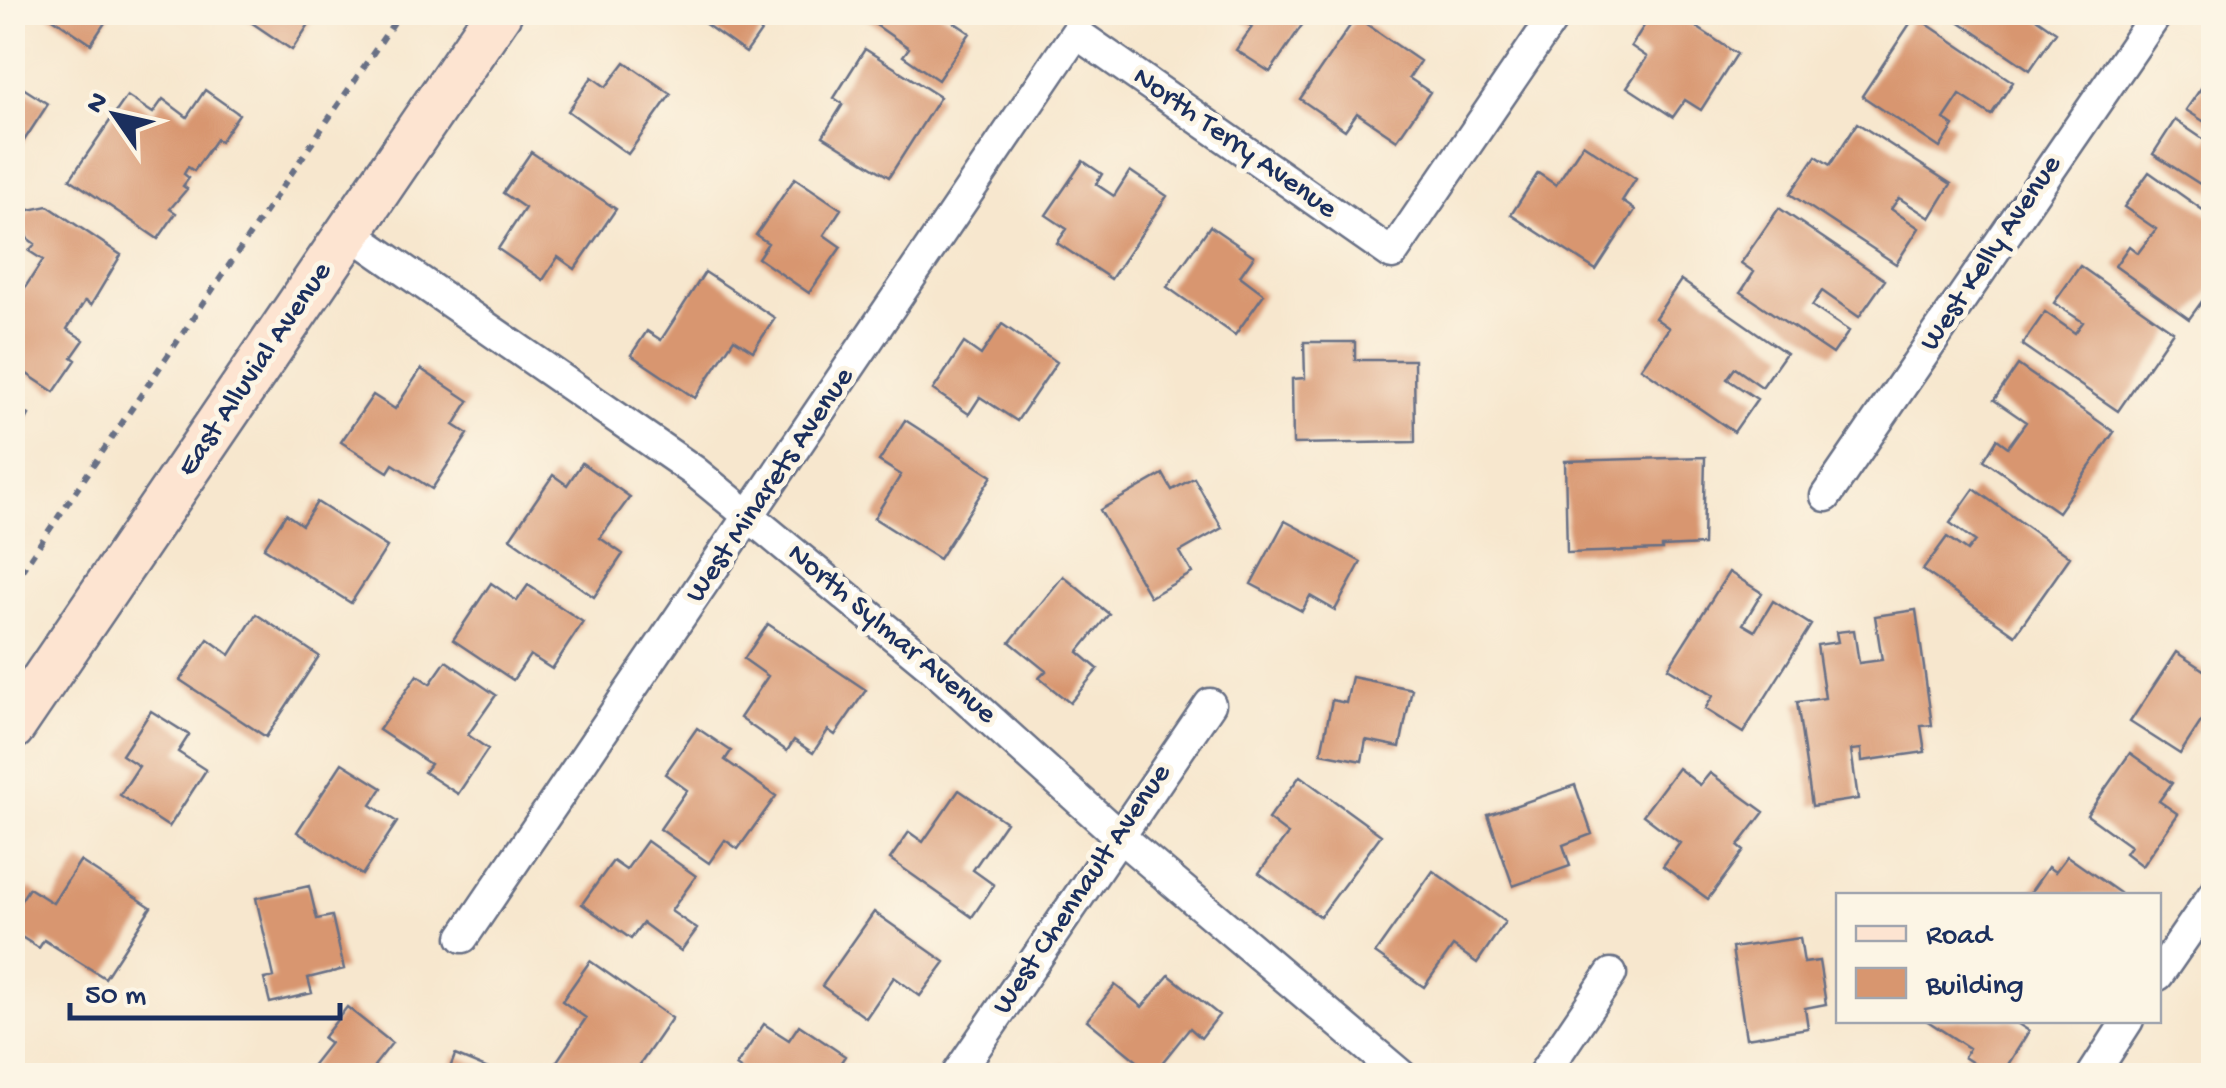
<svg xmlns="http://www.w3.org/2000/svg" width="2226" height="1088" font-family="'Gochi Hand',sans-serif">
<rect width="100%" height="100%" fill="#fcf5e5"/>
<filter id="ink" filterUnits="userSpaceOnUse"><feTurbulence type="fractalNoise" baseFrequency=".01" numOctaves="2"/><feDisplacementMap in="SourceGraphic" scale="20" xChannelSelector="R" yChannelSelector="G"/><feConvolveMatrix kernelMatrix="1 2 1 2 8 2 1 2 1" color-interpolation-filters="sRGB"/></filter>
<filter id="wash" filterUnits="userSpaceOnUse"><feTurbulence type="fractalNoise" baseFrequency=".0048" numOctaves="4" result="noise"/><feDisplacementMap in="SourceGraphic" scale="40" xChannelSelector="R" yChannelSelector="G"/><feGaussianBlur stdDeviation="2.25" result="paint"/><feColorMatrix in="noise" values="0 0 0 0 0 0 0 0 0 0 0 0 0 0 0 0 0 1.4 0 .05"/><feComposite in="paint" operator="in"/></filter>
<g filter="url(#wash)">
<rect width="100%" height="100%" fill="#f7e7ce"/>
<g id="blocks">
<path fill="#d8966f" d="M44,12H112L91,44Z
M236,12H317L292,50Z
M701,12H761L770,19L746,53L697,18Z
M866,12H939L970,33L938,80L903,56L909,48L863,16Z
M1232,12H1311L1270,72L1236,50L1252,27Z
M1653,12H1674L1737,54L1701,110L1685,100L1673,117L1627,87L1647,57L1631,46Z
M1945,12H2027L2056,32L2030,70Z
M1915,16L2013,82L1991,115L1960,95L1944,119L1954,126L1940,148L1862,96Z
M1356,17L1420,61L1409,78L1430,92L1397,140L1357,113L1345,130L1300,99Z
M865,49L940,97L889,177L823,136L843,104L834,98Z
M625,62L671,94L628,154L568,111L592,77L606,87Z
M2210,75L2214,78V128L2186,110Z
M12,81L48,104L12,159Z
M205,90L239,114L220,142L216,139L194,171L188,167L184,174L189,178L183,186L187,189L170,209L176,213L158,239L70,179L127,96L153,113L163,99L187,117Z
M2175,120L2206,141L2214,129V193L2153,154Z
M1857,123L1951,184L1930,218L1899,198L1891,209L1919,228L1896,264L1790,194L1816,156L1830,165Z
M1583,144L1636,179L1622,201L1635,210L1596,270L1511,215L1538,173L1556,185Z
M531,152L616,209L575,269L558,257L543,280L498,249L525,208L503,193Z
M1083,161L1102,174L1096,184L1114,196L1130,171L1167,196L1111,279L1057,243L1067,229L1046,215Z
M2149,172L2214,218V285L2189,319L2115,266L2129,246L2138,253L2156,229L2124,207Z
M795,178L841,209L824,235L841,247L809,293L758,258L768,243L756,235Z
M48,206L121,255L91,305L85,301L67,329L84,340L72,357L76,360L54,392L12,364V281L24,289L43,260L29,251L35,244L27,238L22,221L29,210Z
M1779,208L1885,280L1859,317L1822,291L1812,306L1849,331L1833,354L1741,292L1754,272L1741,263Z
M1210,226L1254,256L1240,276L1264,294L1235,335L1167,287Z
M2080,266L2173,331L2118,411L2022,345L2045,312L2075,333L2083,322L2054,303Z
M705,272L775,318L753,351L734,339L695,398L631,355L647,331L661,340Z
M1681,280L1786,353L1762,387L1735,368L1727,379L1757,399L1734,432L1641,368L1669,328L1655,318Z
M1002,324L1057,362L1017,421L980,397L969,414L933,390L964,343L981,355Z
M1304,342H1355V360H1414L1415,442L1293,444L1292,379L1305,378Z
M2018,365L2114,432L2058,512L1984,460L1997,439L2008,447L2026,422L1994,400Z
M421,369L469,401L454,425L468,434L432,489L393,464L388,472L341,442L373,395L395,409Z
M12,404L29,415L15,440L12,438Z
M905,420L992,476L939,559L874,518L901,475L879,461Z
M1705,457L1703,545L1662,547V550L1567,553L1565,461Z
M582,463L630,497L600,538L623,554L594,597L510,538L553,475L567,485Z
M1163,474L1172,490L1194,478L1222,528L1180,552L1192,573L1150,597L1100,510Z
M1974,489L2070,557L2015,635L1923,570L1947,537L1967,551L1975,541L1950,523Z
M317,502L387,547L351,603L264,548L286,514L302,525Z
M1285,521L1361,562L1335,610L1310,596L1302,611L1251,584Z
M1729,572L1762,593L1743,624L1755,631L1773,601L1811,625L1743,733L1705,709L1713,696L1668,668Z
M1063,576L1109,614L1078,652L1098,669L1070,703L1039,678L1046,671L1010,642Z
M491,583L517,601L528,585L583,622L552,669L530,655L513,680L453,640Z
M1916,610L1932,725L1921,726L1925,752L1862,761L1861,749L1851,750L1858,799L1812,806L1797,702L1825,698L1817,645L1838,642L1836,632L1854,630L1859,663L1882,660L1875,616Z
M256,614L319,656L266,737L180,680L208,639L230,655Z
M768,624L866,690L835,735L828,730L813,753L794,740L787,751L740,718L768,676L744,659Z
M2176,652L2214,677V719L2206,714L2180,754L2130,722Z
M446,661L496,695L468,735L488,749L458,794L424,772L430,764L379,730L417,675L430,684Z
M1352,677L1412,689L1400,747L1366,740L1362,761L1321,753L1332,700L1346,703Z
M151,711L189,735L178,752L206,770L169,827L120,795L139,766L122,755Z
M697,728L731,751L725,760L776,796L738,849L725,840L709,863L660,829L687,790L665,774Z
M2130,753L2172,783L2159,801L2178,814L2142,866L2125,853L2130,846L2087,815Z
M342,763L382,788L371,805L397,822L362,875L297,832Z
M1678,768L1700,785L1710,773L1764,812L1738,846L1744,851L1708,899L1663,866L1680,843L1643,815Z
M1300,776L1381,835L1320,917L1259,873L1288,834L1268,819Z
M1575,785L1592,834L1563,845L1570,866L1513,886L1488,815Z
M959,790L1006,822L973,870L994,885L972,917L890,859L909,832L923,842Z
M647,841L696,876L671,911L697,929L681,951L643,923L631,939L582,904L613,861L626,870Z
M2067,856L2120,893L2118,896H2028L2048,867L2055,872Z
M80,861L151,907L105,978L44,940L39,948L12,931V914L29,888L53,903Z
M1433,871L1505,922L1477,963L1453,946L1424,987L1375,953Z
M309,886L317,919L332,916L344,969L308,978L312,993L270,1003L264,979L274,977L256,898Z
M874,912L945,962L920,996L894,977L866,1018L822,986Z
M1800,938L1804,963L1819,961L1826,1004L1805,1008L1808,1028L1746,1038L1732,948Z
M590,961L672,1018L632,1076L620,1069L615,1076H547L586,1018L562,1001Z
M1169,975L1219,1015L1201,1038L1190,1028L1153,1074L1087,1020L1115,985L1142,1007Z
M347,1007L392,1043L374,1066L387,1076H304L330,1043L323,1038Z
M1926,1020H2012L2029,1031L2001,1076H1993L1964,1057L1969,1048Z
M764,1024L789,1040L799,1025L845,1056L832,1076H751L736,1066Z
M455,1055L503,1075V1076H447Z
M1063,1064L1080,1076H1055Z"/>
</g>
</g>
<g filter="url(#ink)">
<use href="#blocks" fill-opacity="0" stroke="#686f85" stroke-width="2.5"/>
<g fill="none" stroke-linecap="round" stroke-linejoin="round">
<g stroke="#686f85" stroke-width="35">
<path id="street" d="M349,232L694,471L750,517L932,667L1119,836L1402,1076
M1826,496L2158,12
M463,937L1076,33L1392,254L1557,12
M2158,975L2214,894
M956,1076L1210,704
M1542,1076L1611,974
M2092,1076L2128,1020"/>
</g>
<g stroke="#686f85" stroke-width="50">
<path id="secondary" d="M12,727L499,12"/>
</g>
<path stroke="#686f85" stroke-width="6" stroke-dasharray="8 8" stroke-linecap="butt" d="M12,585L401,12"/>
<use href="#street" stroke="#fff" stroke-width="30"/>
<use href="#secondary" stroke="#fde4d1" stroke-width="45"/>
</g>
</g>
<g text-anchor="middle" dominant-baseline="central" stroke-width="10" stroke-linejoin="round" paint-order="stroke">
<g font-size="30" fill="#1b2f5e" stroke="#fcf5e5">
<text transform="translate(1234 144) rotate(35)">North Terry Avenue</text>
<text transform="translate(1992 254) rotate(-56)">West Kelly Avenue</text>
<text transform="translate(256 370) rotate(-56)">East Alluvial Avenue</text>
<text transform="translate(771 486) rotate(-56)">West Minarets Avenue</text>
<text transform="translate(891 635) rotate(40)">North Sylmar Avenue</text>
<text transform="translate(1083 890) rotate(-56)">West Chennault Avenue</text>
</g>
</g>
<rect width="2226" height="1088" fill="none" stroke="#fcf5e5" stroke-width="50"/>
<rect x="1836" y="893" width="325" height="130" fill="#fcf5e5" stroke="#a2a6af" stroke-width="2.5"/>
<rect x="1856" y="926" width="50" height="15" fill="#fde4d1" stroke="#a2a6af" stroke-width="2.5"/>
<text x="1926" y="943" font-size="30" fill="#1b2f5e">Road</text>
<rect x="1856" y="968" width="50" height="30" fill="#d8966f" stroke="#a2a6af" stroke-width="2.5"/>
<text x="1926" y="993" font-size="30" fill="#1b2f5e">Building</text>
<g transform="translate(115 115) rotate(304)" stroke="#fcf5e5" stroke-width="8" paint-order="stroke">
<path d="M0-8L18 38L0 25L-18 38Z" fill="#1b2f5e"/>
<text y="-15" font-size="28" font-weight="bold" text-anchor="middle" fill="#1b2f5e">N</text>
</g>
<path d="M70 1003v15h270v-15" fill="none" stroke="#1b2f5e" stroke-width="5"/>
<text x="85" y="1003" font-size="30" fill="#1b2f5e" stroke="#fcf5e5" stroke-width="8" paint-order="stroke">50 m</text>
</svg>
